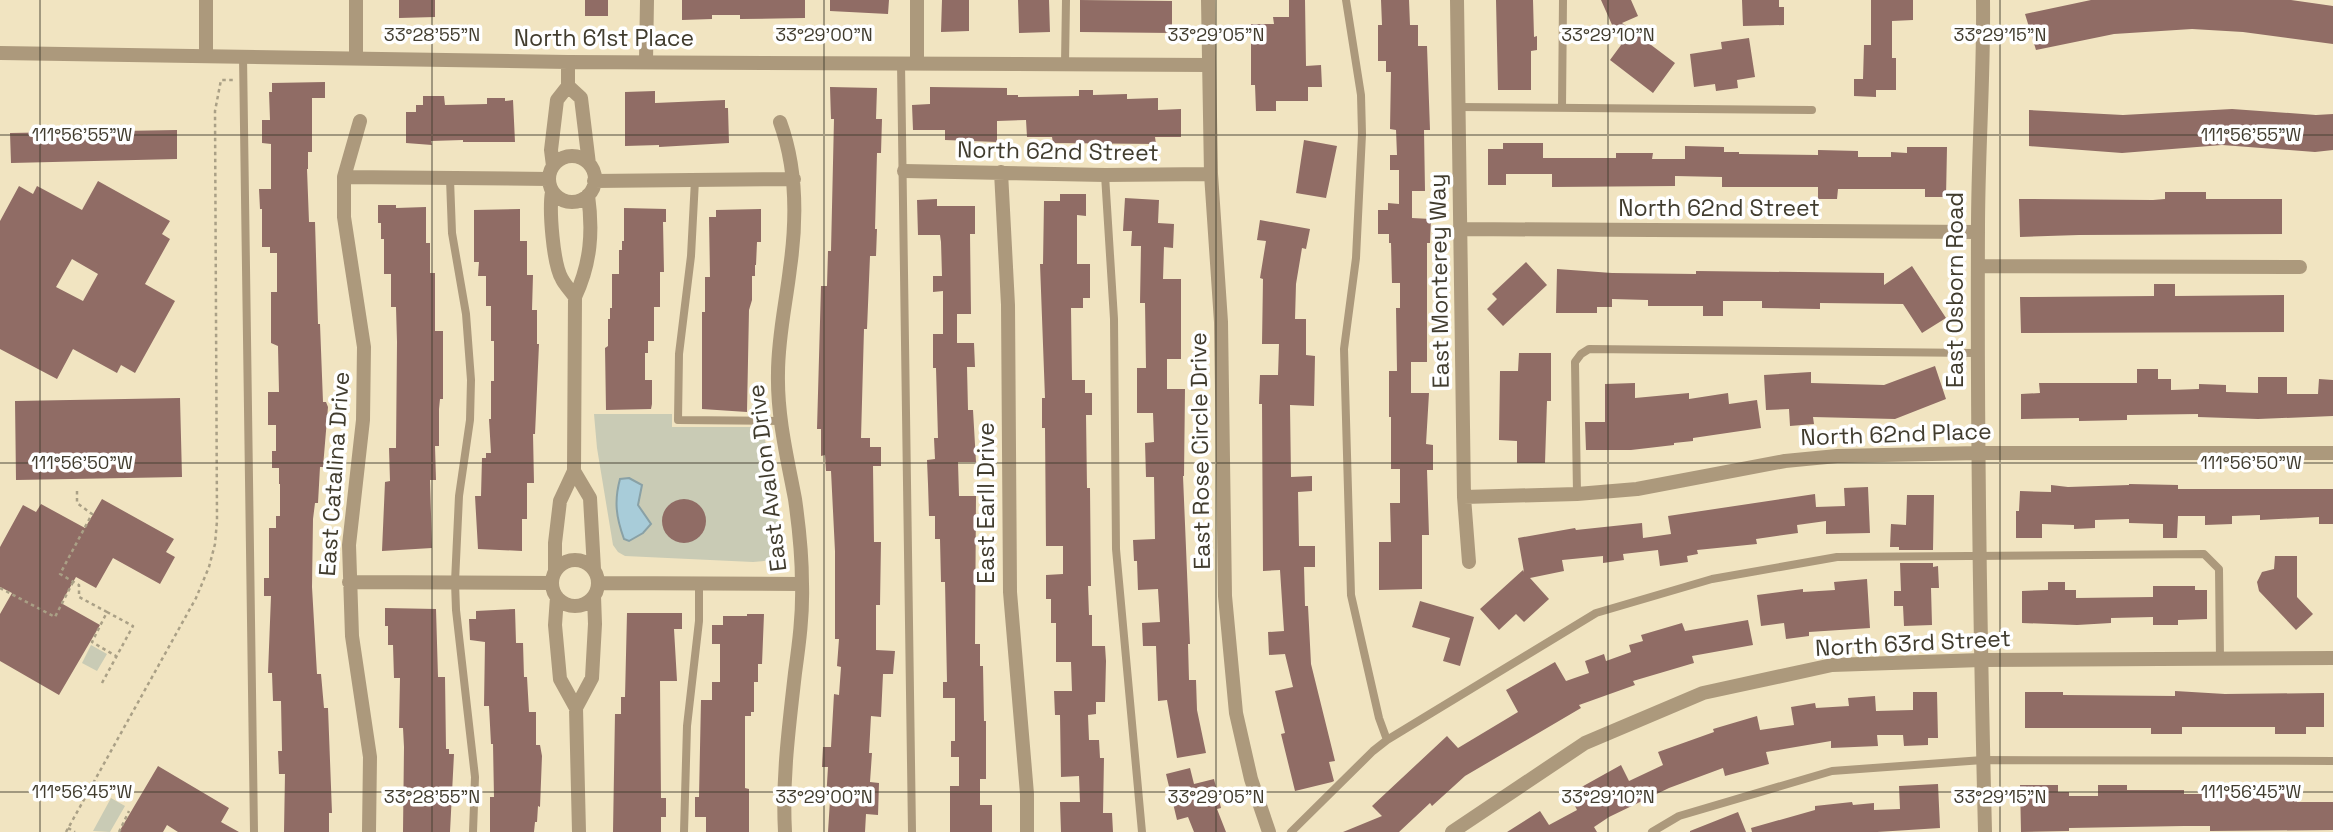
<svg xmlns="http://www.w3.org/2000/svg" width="2333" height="832" font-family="'Space Grotesk',sans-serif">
<rect width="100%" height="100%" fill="#f1e4c1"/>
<path fill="#c9cbb5" d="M594,414H672V427H763L782,547C775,561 767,561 753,562L625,556L618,552L613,545L597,448Z
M91,645L107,654L97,671L82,663Z
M111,798L125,806L110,832L93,831Z"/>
<path fill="#a8ccd9" stroke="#89a1a6" stroke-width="2" d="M629,478L642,485L638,505L651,524L643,533L629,541L624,539C616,517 614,501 620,479Z"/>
<path fill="#906c65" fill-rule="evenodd" d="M399,0H435V17L399,18Z
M585,0H608V16H585Z
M682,0H805V18L740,19V15H712V19L682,20Z
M830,0H889L888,14L830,11Z
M942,0H969V31L941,32Z
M1018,0H1049L1050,32L1019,33Z
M1080,0L1172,1V33L1080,32Z
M1289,0H1305L1306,66L1321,65L1322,87H1308V101H1276V111H1256L1255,85H1251V24H1274L1273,17H1289Z
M1381,0H1409L1410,25H1418V46H1427L1430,130H1424L1425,191H1412V218L1431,219L1430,243H1427V362H1411V393H1429L1426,444L1433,445V470H1427L1429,535H1422V589L1379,590V542H1391L1390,503H1400V469H1391V417H1389V371H1397L1396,308H1400V283H1392L1391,243H1389V234H1378V210H1388V203L1399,204V170H1390V155H1397L1396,130L1390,129L1391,72H1386V61H1378V25H1382Z
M1496,0H1533L1534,37L1537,36V50L1531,51V90H1498Z
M1601,0H1631L1638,16L1622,23L1675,63L1653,93L1610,60L1621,45Z
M1742,0H1779V7H1784V25L1743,26Z
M1871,0H1913V20L1892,21V58H1896V90H1876V97L1854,96V79H1863L1864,45H1871Z
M2091,0H2291L2333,6V44L2243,32L2192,29L2114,34L2036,50L2025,14Z
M1749,38L1755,77L1737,80L1738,88L1716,91L1715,84L1694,87L1690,54L1722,49L1721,42Z
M325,82V98H312V152H308V169H307L309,222H315L318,324H320L323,402H326L328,407L323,467H320L318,503H315L313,519L312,587L317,674H321L324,708H328L332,813H329V832H284L285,774H279L278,751H282L281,701H273L272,673H268L271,596H264V578H269V528H276V516H280V484H279V468H272V451H276V425H268V392H279L278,346L271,343V292H277V253H270V247H262V209H260L259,189H271V144L262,143V120H270L269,92H272V83Z
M830,87L877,88L876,119H882L881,153H877L875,229H877L876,256H870L867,329H864L861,438H870V447H881V466H873L874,542H881L880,605H876V650L895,651L893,674H883L881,717L871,716L869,753H872L870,782L879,783L878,815L866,814L865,832H828L830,800H826L828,767H822L823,747H831L834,694L839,695L841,667L837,666L839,639H835V551L831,471H826L825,455L821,456V429H817L821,286H827L828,251H831L834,119H831Z
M930,87L1007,88V95H1018V97L1079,96V90H1093V95L1127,94V99L1158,98V110L1181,109V137H1155L1156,144L1053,143L1052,137H1027L1026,120L997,121V142L945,140V130H913L912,105L930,104Z
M655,91V103L725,100V108H728L729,143L659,147V145L625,146V92Z
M423,96H444L445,105L487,104V98H505V101L513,100L515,142H463V140L431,141L432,145L406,143V112H416V105H423Z
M2232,109L2316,115L2333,114V150L2315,152L2222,145L2122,153L2029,146V110L2123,115Z
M177,130V159L11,163L10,133Z
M1304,140L1337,146L1326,198L1296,193Z
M1503,143H1543V158H1616V153H1653L1652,159H1685V146L1724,147V152H1739V154L1818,155V150L1858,151V157H1891V152L1907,153V147H1947L1946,197H1925V189H1838L1837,199H1818V187H1722V177L1675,176V186L1552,187V174H1506V185H1488V149H1503Z
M98,181L170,221L162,234L170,239L145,284L175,301L135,373L121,365L117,373L73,349L57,379L0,349V221L19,186L33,194L37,186L82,210ZM72,259L98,274L83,301L56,287Z
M2165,192H2206V199H2282V234L2079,235L2020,237L2019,199L2153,200L2165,199Z
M1060,194H1086V216L1077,215V264H1090V298H1083V308H1071L1072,380H1085V393H1092V415H1086L1087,488H1090L1091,586H1088L1089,615H1092V646H1105L1106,661L1105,702H1096V714L1088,715L1089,740H1099L1100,758H1104L1103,813H1112L1113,832H1061L1060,802H1080L1079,776L1061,777L1060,715H1055L1054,691H1072L1071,662H1056V623H1051V599H1046V575L1063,574V546H1046L1045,428H1042V398H1045L1040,264H1043L1044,201H1060Z
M1125,198L1159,200L1158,223L1174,224L1173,248L1164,247L1163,279H1181V359H1167V389H1185L1184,476H1183L1190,644H1188L1189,680H1196L1197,710L1206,753L1177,758L1167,700L1158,701L1156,646H1143L1142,623L1160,622L1158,589L1138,590L1137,561H1134L1133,540L1155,539L1154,477H1146L1145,443L1154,442L1153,413H1137V368H1146L1145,303H1140L1141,246H1131L1132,231H1123Z
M937,199V206H975V234H970L971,314H957V343H974L975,367H967L968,410H973L976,462H958L959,496H976L975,644H980V666H983L984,721H986V779H980V805H992V832H950V786H959V757H951V741H955V698H943V682H947L945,582H941L940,539H935V516H929L928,484L927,460L935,459L934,438H938L936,368H933V334H943V291L933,292V276H942L941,242L940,235H918L917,200Z
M378,205H396V208L426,207V243H430V273H435V331H443V399H440L439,409V446H435L436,480H430L432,548L382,551L385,482L390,481L389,448H396L397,342L396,307H391V274H384V239H381V223H378Z
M624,208L666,209V222H663L664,272H660V307H654V341H648V353H645V380H652V404L651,409L606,410L605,348L608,346V319H610V308H612V274H619V250H622V241H624Z
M520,209V241H527V275H533L532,310H537V344H539L535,434H533L534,483H527V519H522V551L478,549L475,496H481L482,458H486V453H491L489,419H491V381H494V341H491V306H486V276H478L479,262H474V210Z
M761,209V242H757L756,265H755V276H752V300L749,310L747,412L702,409V312H705V277H710L709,217H716V210Z
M1260,220L1310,229L1306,249L1302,248L1296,284L1295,319H1306V355L1315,356L1314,406L1290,405L1291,477L1312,476V491L1298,492L1299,546H1315V567H1304L1305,606H1308L1311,664L1335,761L1329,762L1334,781L1332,782L1295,791L1281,734L1285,733L1275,691L1293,687L1285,654L1269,655L1268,632L1284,631L1280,570L1263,571L1262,404H1259L1260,375H1278L1279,344H1262L1263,279L1260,278L1266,241L1257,240Z
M1526,262L1547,285L1503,326L1487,309L1497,299L1492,294Z
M1912,266L1946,318L1922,333L1903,304L1820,303V309L1762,308V301H1723V316H1703V306H1648V300L1612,299V307H1597V313H1556L1557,269L1612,273L1696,274V271L1884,273V285Z
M2154,284H2175V296L2284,295V332L2021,333L2020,297L2154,296Z
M1519,353H1551V401H1547L1545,463H1517V441L1499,440L1500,371H1518Z
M1935,366L1946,399L1895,419L1813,417L1814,424L1790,426L1789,409L1766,410L1764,375L1811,372V383L1884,385Z
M2137,369H2158V379H2171V390L2199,389V384L2226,385V392L2258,393V377H2287V394H2318L2319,379L2333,380V416L2258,419L2198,417V414L2127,415V420L2079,421V418L2021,419V394L2040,393L2039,383H2137Z
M1635,383V398L1689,393V399L1728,393L1729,404L1757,400L1761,428L1693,438V441L1674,443V445L1631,450H1586L1585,422H1605V384Z
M180,398L182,477L16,480L15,401Z
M2129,484L2178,485V489H2333V524H2319V517L2260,520V515L2232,516V524L2205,525V516H2178L2177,538H2163V524L2129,523V519L2095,520V528L2074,529V525L2042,524V538H2016V511H2019L2020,491L2051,492V485L2068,487L2129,485Z
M1868,487L1870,533L1826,534V521L1797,525L1798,533L1756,539L1757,544L1697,550L1698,554L1687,556L1688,562L1660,566L1658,550L1623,554L1624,560L1603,563V556L1562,560L1564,571L1530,578L1549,599L1524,622L1516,614L1499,630L1480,609L1523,570L1524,572L1518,538L1575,528L1576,530L1642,523L1643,538L1671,534L1668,516L1815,494L1816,507L1845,506L1844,488Z
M1907,495H1934L1933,550H1899V547H1890L1891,524L1906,525Z
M102,499L174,539L166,552L175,557L160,584L113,558L96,588L76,577L61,603L100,625L59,695L0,661V614L12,593L0,587V547L23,505L36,512L41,504L85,528Z
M662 521a22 22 0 1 1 44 0a22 22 0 1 1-44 0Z
M2275,556H2297V597L2313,614L2296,630L2259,591L2257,582L2262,572L2274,569Z
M1900,563H1933V567L1938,566L1939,588H1931L1932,625L1904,626L1903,606H1894V591H1901Z
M1867,579L1870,628L1809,632V636L1786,639L1784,623L1761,626L1757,595L1803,589V592L1835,590L1834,582Z
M2048,582H2065V590H2076V598L2153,597V586H2195V590H2207V619L2178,620V625H2153V617L2111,618V623L2077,625L2022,623V591L2048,590Z
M1420,601L1474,617L1460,666L1443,661L1450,638L1412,627Z
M385,608L436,609L438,677H445L446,749H449V754H454L450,832H403L404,747L403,728H399L400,678H394L393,645H388V626H385Z
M515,609L516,643H523L524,677H527L529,712H536V745H540L542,756L540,807L538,806L537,822H535L534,832H490V797H494L493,744H491L489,706H484L485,642L470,640L469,619H476V611Z
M627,613H682V629H674L677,681H660L661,798H666V817H661V832H613L615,714H621V697H625Z
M747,614H764L762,664H758V682H754V712H751V716H745V788L749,789V832H706V817H695V797H699L701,700H712V682H720V644H712V625H723V616H747Z
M1748,620L1753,645L1692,656L1694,663L1633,681L1635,685L1579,705L1581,708L1465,776L1432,806L1430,803L1399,832H1343L1382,816L1372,806L1447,736L1458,748L1518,712L1506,690L1555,662L1566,681L1589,673L1585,661L1604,654L1606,661L1631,652L1629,645L1643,641L1641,635L1682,623L1685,631Z
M2175,691L2225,694L2324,693V727H2306V734H2275V727H2182V734H2151V728H2025V692H2063V695L2175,696Z
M1913,692H1937L1938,738H1928V745L1904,746L1903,735H1877L1878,746L1831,748V741L1766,752L1769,764L1725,776L1723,768L1669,788L1609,817L1594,827L1597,832H1507L1540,811L1549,825L1577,810L1569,794L1621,765L1629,781L1663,765L1658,752L1714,732L1713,729L1757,716L1760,730L1794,725L1791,707L1815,703L1816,708L1849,706L1848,698L1875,696L1876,711L1913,710Z
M158,766L229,808L221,822L239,832H178L167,825L163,832H119Z
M1190,768L1194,784L1214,779L1221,808L1217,809L1226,832H1194L1188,817L1177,820L1166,774Z
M1938,784L1940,828L1877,832H1752L1751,828L1815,810V806L1852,802L1853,805L1874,803V810L1900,809L1899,786Z
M2020,785H2058V792H2069V796H2098V785H2127V790H2184V794H2266V787H2297V802H2333V830L2210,831V826H2184L2069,828V831L2021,832Z
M1738,812L1746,832H1690V831Z"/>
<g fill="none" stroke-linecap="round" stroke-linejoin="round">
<path stroke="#aaa086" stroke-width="2.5" stroke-dasharray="3.5 3.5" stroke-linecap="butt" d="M77,491V503L92,514L60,574L79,585V597L107,612
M0,588L55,617L73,582
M102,683L133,626L107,612L92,642L116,656
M68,828L75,832
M66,832L196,598L209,567L215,544L217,521L215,111L221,80H233
M119,832L129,811"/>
<path stroke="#ac997c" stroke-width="8" d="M1346,0L1361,95L1362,134L1356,258L1344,349L1351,595L1379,718L1387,740
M243,56L254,832
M901,63L912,832
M1065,64L1066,0
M1459,107L1812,110
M1562,108L1563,0
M1105,175L1114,319L1116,549L1142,832
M450,179L452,233L466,314L471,380L470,420L459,496L455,582L456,610L475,777L473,832
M695,180L691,256L679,354L678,420L780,421
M1577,494L1575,362L1581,354L1589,349L1977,353
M684,832L687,726L699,621V583
M1291,832L1373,751L1387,740L1596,613L1712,579L1837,557L2204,554L2219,569L2220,659
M1652,832L1679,816L1832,771L1983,760L2333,761"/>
<path stroke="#ac997c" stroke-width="14" d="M356,0V58
M917,0V63
M1208,0L1211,174L1221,322L1225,596L1236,713L1251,779L1269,832
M1457,0L1464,497L1469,562
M1983,0C1984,76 1978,152 1978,228C1977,429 1980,631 1985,832
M0,53L568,62L1207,65
M206,56V0
M646,61L647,0
M568,86L581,98L589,164
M360,121L344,177V217L364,347L363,420L349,545L352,636L370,757L369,832
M780,122C797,168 797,219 790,268C786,303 778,337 778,373C777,416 787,457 795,499C799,527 802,556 802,584C803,614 799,644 795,673C789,726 782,779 785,832
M549 179a23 23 0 1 1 46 0a23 23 0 1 1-46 0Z
M553,166L551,150L557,100L568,86V62
M904,171L1105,175L1211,174
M1001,172L1008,305L1010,592L1027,794V832
M344,177L549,179
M594,181L794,179
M552,192C549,210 553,264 562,279C565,285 571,291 575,297
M1461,229L1978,232
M1978,266L2300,267
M574,471L590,498L594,569
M1464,497L1577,494L1637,489L1785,461L1837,456L1978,453H2333
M552 583a23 23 0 1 1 46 0a23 23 0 1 1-46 0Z
M555,570V543L560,501L574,471L575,297C591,263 593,231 588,195
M349,582L552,583
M598,583L802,584
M557,597L555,625L560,679L576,708L579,832
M576,708L592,678L595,624L594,596
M1452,832L1585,743L1703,693L1832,665L1981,660L2333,658"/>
</g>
<path fill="none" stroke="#413c2e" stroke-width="2" stroke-opacity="0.45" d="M40,0V832M432,0V832M824,0V832M1216,0V832M1608,0V832M2000,0V832M0,135H2333M0,463H2333M0,792H2333"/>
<g text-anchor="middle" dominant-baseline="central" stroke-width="7" stroke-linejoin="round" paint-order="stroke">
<g font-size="23" fill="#413c2e" stroke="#fff">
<text x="604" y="38">North 61st Place</text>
<text transform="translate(1058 151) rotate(1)">North 62nd Street</text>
<text x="1719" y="208">North 62nd Street</text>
<text transform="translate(1439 281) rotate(-91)">East Monterey Way</text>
<text transform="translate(1955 290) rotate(-90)">East Osborn Road</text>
<text transform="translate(1896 434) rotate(-2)">North 62nd Place</text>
<text transform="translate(1200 451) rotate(-91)">East Rose Circle Drive</text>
<text transform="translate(334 474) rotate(-86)">East Catalina Drive</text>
<text transform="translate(767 478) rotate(-97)">East Avalon Drive</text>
<text transform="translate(986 503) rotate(-90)">East Earll Drive</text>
<text transform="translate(1913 643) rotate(-3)">North 63rd Street</text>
</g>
</g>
<g font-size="18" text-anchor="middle" fill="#413c2e" stroke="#fff" stroke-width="7" stroke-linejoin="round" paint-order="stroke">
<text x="432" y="41">33°28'55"N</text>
<text x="824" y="41">33°29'00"N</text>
<text x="1216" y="41">33°29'05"N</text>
<text x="1608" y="41">33°29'10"N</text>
<text x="2000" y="41">33°29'15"N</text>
<text x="2251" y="141">111°56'55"W</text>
<text x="82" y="141">111°56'55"W</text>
<text x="2251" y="469">111°56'50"W</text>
<text x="82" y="469">111°56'50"W</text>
<text x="2251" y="798">111°56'45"W</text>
<text x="82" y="798">111°56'45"W</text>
<text x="432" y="803">33°28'55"N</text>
<text x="824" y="803">33°29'00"N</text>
<text x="1216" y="803">33°29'05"N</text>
<text x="1608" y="803">33°29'10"N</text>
<text x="2000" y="803">33°29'15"N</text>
</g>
</svg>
